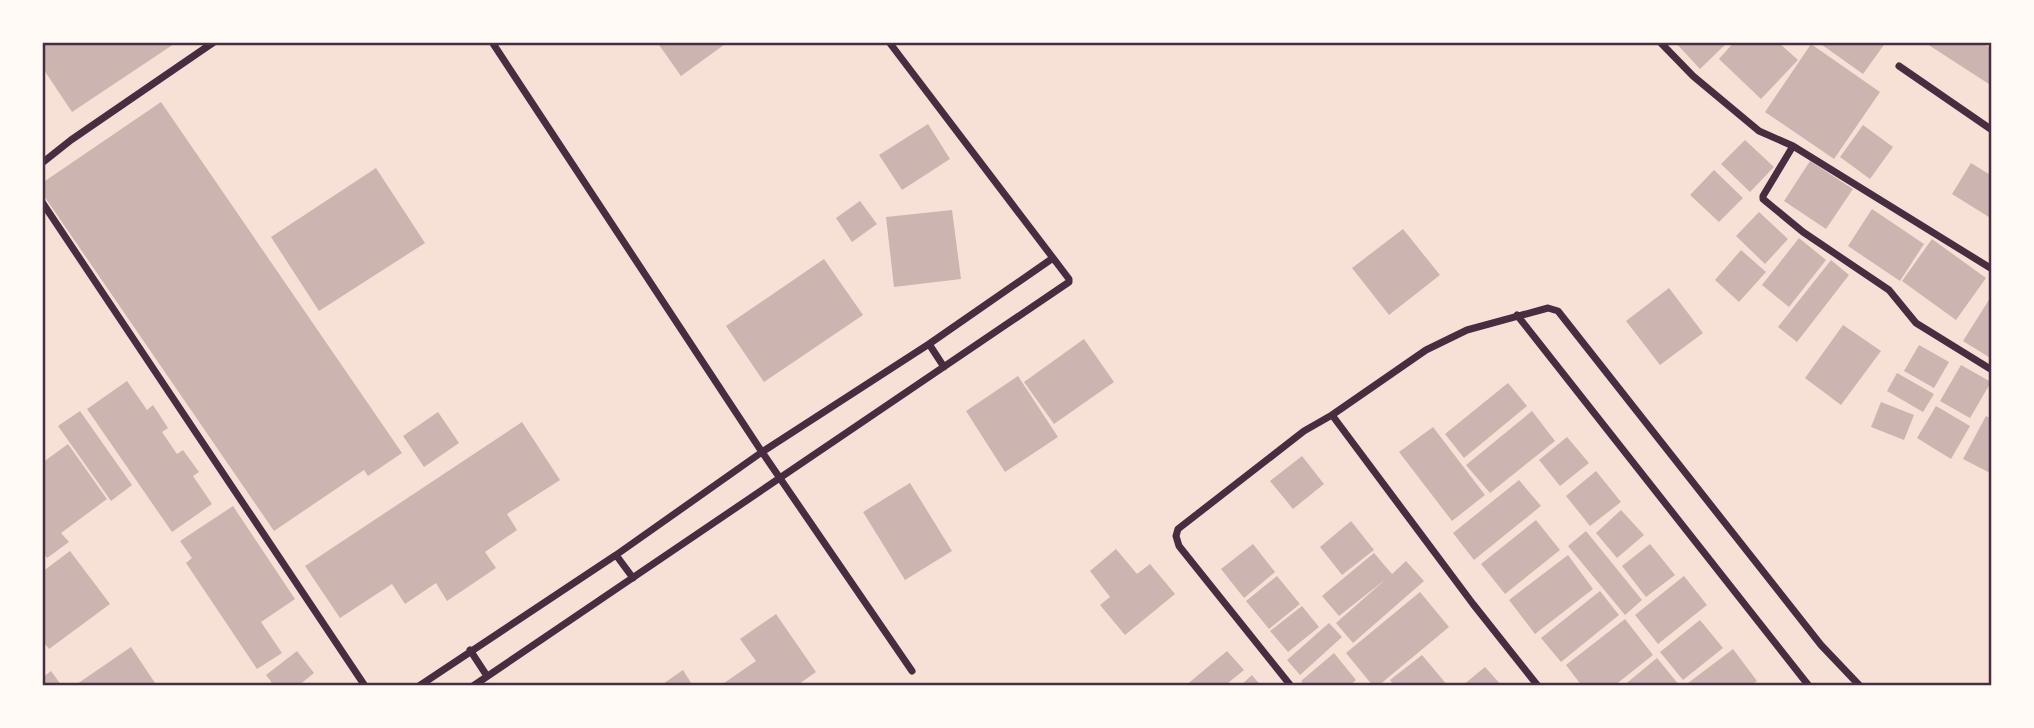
<svg xmlns="http://www.w3.org/2000/svg" width="2034" height="728" font-family="Inter,sans-serif">
<rect width="100%" height="100%" fill="#f7e1d7"/>
<path fill="#ccb4b1" d="M42,42H177L72,112L42,67Z
M657,42H728L681,76Z
M1675,42H1728L1700,69Z
M1734,42H1778L1798,60L1761,99L1719,59Z
M1818,42H1886L1863,74Z
M1924,42H1981L1992,49V86Z
M1811,44L1880,92L1834,159L1765,112Z
M161,102L402,453L368,476L364,470L274,531L42,193V183Z
M928,124L950,159L902,190L879,155Z
M1863,125L1893,147L1870,179L1840,157Z
M1745,140L1774,167L1750,192L1721,164Z
M1810,161L1853,189L1826,229L1784,201Z
M1971,163L1992,176V219L1952,194Z
M376,168L425,243L319,311L271,237Z
M1714,170L1743,198L1719,222L1690,195Z
M860,201L877,224L852,242L836,218Z
M1872,209L1924,244L1900,281L1848,246Z
M952,210L961,279L894,287L886,217Z
M1759,212L1788,239L1765,264L1736,236Z
M1403,229L1440,275L1389,315L1352,268Z
M1799,238L1826,260L1789,307L1762,285Z
M1932,239L1986,278L1956,320L1902,281Z
M1741,250L1766,272L1739,302L1715,280Z
M824,259L863,315L764,382L726,326Z
M1831,260L1849,275L1797,342L1778,327Z
M1669,288L1703,333L1660,365L1626,321Z
M1992,295V359L1963,341Z
M1843,325L1881,351L1841,405L1805,378Z
M1084,339L1114,382L1054,424L1024,382Z
M1919,345L1949,362L1934,388L1904,371Z
M1961,365L1991,382L1970,418L1940,401Z
M1897,373L1934,394L1923,412L1887,391Z
M1018,376L1058,437L1005,472L966,411Z
M127,381L147,410L153,405L168,428L162,432L177,454L183,450L199,472L193,476L212,504L172,532L87,409Z
M1508,383L1527,406L1464,458L1445,434Z
M1881,402L1914,415L1904,440L1871,427Z
M1936,406L1970,426L1951,459L1917,438Z
M80,411L132,485L111,501L58,426Z
M1532,411L1555,441L1490,493L1466,465Z
M438,412L459,443L424,467L403,436Z
M1986,416L1992,419V474L1963,459Z
M522,422L560,480L507,514L517,530L485,552L496,568L447,601L436,583L405,604L392,584L340,618L305,566Z
M1433,427L1485,495L1452,521L1399,452Z
M1567,437L1589,463L1560,486L1539,460Z
M68,444L107,499L61,533L69,542L47,558L42,551V463Z
M1302,456L1324,484L1293,509L1270,481Z
M1596,471L1621,502L1590,526L1566,496Z
M1519,480L1541,506L1474,560L1453,533Z
M910,483L952,551L905,580L863,512Z
M233,506L295,599L261,622L282,653L257,669L186,563L192,558L180,541Z
M1621,510L1644,535L1617,558L1596,533Z
M1536,520L1560,550L1505,594L1481,564Z
M1351,521L1374,550L1342,575L1320,547Z
M1586,531L1642,600L1625,615L1568,546Z
M1253,544L1275,572L1244,598L1221,569Z
M1650,544L1675,575L1646,597L1622,566Z
M1116,549L1137,574L1150,564L1175,594L1125,635L1100,605L1110,597L1090,571Z
M70,551L110,604L49,649L42,640V572Z
M1374,553L1392,574L1406,561L1424,581L1353,643L1336,623L1386,579L1339,616L1322,596Z
M1568,555L1593,589L1535,634L1509,600Z
M1277,576L1300,604L1269,629L1246,601Z
M1684,576L1707,605L1658,644L1635,615Z
M1600,591L1619,615L1561,662L1541,638Z
M1420,592L1449,627L1378,686H1373L1346,653Z
M1302,606L1319,627L1288,652L1270,631Z
M776,614L816,672L796,686H726L724,683L756,661L740,639Z
M1625,619L1653,655L1614,686H1582L1566,665Z
M1700,620L1723,648L1683,680L1660,652Z
M1329,623L1342,637L1300,675L1287,660Z
M131,647L157,686H74Z
M1733,649L1757,681L1750,686H1690L1688,683Z
M297,651L314,673L298,686H274L266,675Z
M1227,651L1244,670L1228,683L1231,686H1185Z
M1334,653L1356,680L1349,686H1305L1301,681Z
M1422,655L1448,686H1394L1390,680Z
M1657,658L1680,686H1623Z
M1485,667L1502,686H1462Z
M683,670L693,686H660Z
M51,671L62,686H42V678Z
M1252,675L1261,686H1240Z"/>
<g fill="none" stroke-linecap="round" stroke-linejoin="round">
<path stroke="#4a2c40" stroke-width="7" d="M492,42L762,452L912,671
M1660,42L1693,76L1759,131L1793,146L1992,269
M1899,66L1992,130
M1793,146L1763,196V199L1803,232L1889,290L1916,323L1992,370
M42,163L71,140L214,42
M42,202L365,686
M1517,315L1809,686
M929,344L944,367
M1332,415L1473,604L1538,686
M616,555L633,578
M470,650L487,676
M419,686L616,555L762,452L929,344L1053,258
M473,686L1069,282V279L889,42
M1291,686L1179,546L1176,536L1178,529L1304,431L1332,415L1426,350L1467,330L1548,308L1558,311L1821,645L1860,686"/>
</g>
<rect width="2034" height="728" fill="none" stroke="#fffaf5" stroke-width="88"/>
<rect x="44" y="44" width="1946" height="640" fill="none" stroke="#4a2c40" stroke-width="2.5"/>
</svg>
